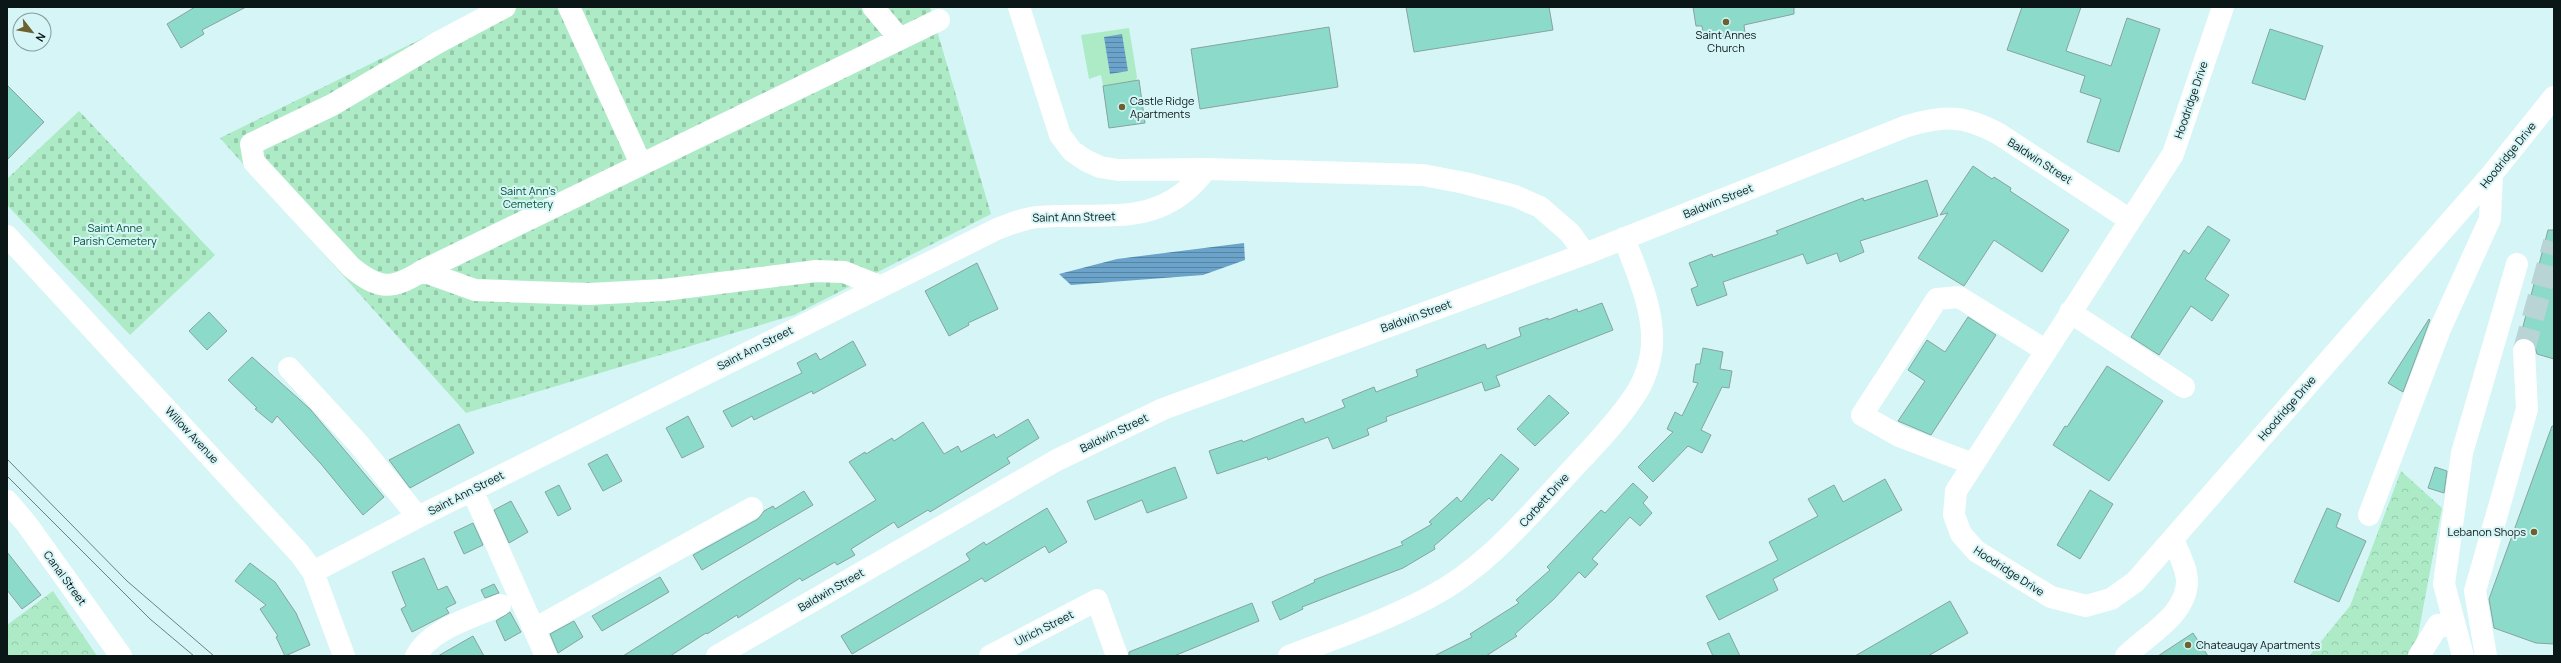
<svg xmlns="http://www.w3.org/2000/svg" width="2561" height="663" viewBox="0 0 2561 663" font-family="Manrope,sans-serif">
  <defs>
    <pattern id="forest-crowns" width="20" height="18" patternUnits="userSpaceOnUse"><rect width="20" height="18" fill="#adebc7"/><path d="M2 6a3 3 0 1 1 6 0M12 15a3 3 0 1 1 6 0" fill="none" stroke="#94c9aa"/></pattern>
    <pattern id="cemetery-stones" width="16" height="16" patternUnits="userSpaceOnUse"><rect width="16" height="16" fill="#adebc7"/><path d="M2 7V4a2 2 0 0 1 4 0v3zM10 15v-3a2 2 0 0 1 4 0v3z" fill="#94c9aa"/></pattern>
    <pattern id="water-rules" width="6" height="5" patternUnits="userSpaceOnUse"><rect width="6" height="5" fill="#6ba3ca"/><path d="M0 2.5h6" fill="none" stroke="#5684a3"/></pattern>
  </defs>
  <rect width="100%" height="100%" fill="#d6f5f6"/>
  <path fill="url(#forest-crowns)" d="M 2401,471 L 2442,508 L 2415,651 L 2412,656 L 2309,656 L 2350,606 Z
    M 53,591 L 97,656 L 7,656 L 7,625 Z"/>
  <path fill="url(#cemetery-stones)" d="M 486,7 L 930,7 L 991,214 L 794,315 L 466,413 L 220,138 Z
    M 79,111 L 215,255 L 130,335 L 7,205 L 7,179 Z"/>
  <path fill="#adebc7" d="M 1129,28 L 1137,77 L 1136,81 L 1103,86 L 1101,75 L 1089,79 L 1081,35 Z"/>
  <path fill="url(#water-rules)" d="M 1122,34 L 1128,71 L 1110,74 L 1104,37 Z
    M 1244,243 L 1245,260 L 1203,275 L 1071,285 L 1059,274 L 1117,259 Z"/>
  <path fill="#8cdbca" stroke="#88a39d" d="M 195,7 L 246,7 L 202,30 L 204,34 L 181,48 L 167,24 Z
    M 1406,7 L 1549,7 L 1553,30 L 1414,52 Z
    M 1693,7 L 1794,7 L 1794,14 L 1744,25 L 1745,33 L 1704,39 L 1702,26 L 1696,26 Z
    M 2022,7 L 2081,7 L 2066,51 L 2111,66 L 2127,18 L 2160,29 L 2119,152 L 2087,142 L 2101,99 L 2080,92 L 2085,76 L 2007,50 Z
    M 1329,27 L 1338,87 L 1200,109 L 1191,49 Z
    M 2270,29 L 2323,46 L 2305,100 L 2252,83 Z
    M 1139,80 L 1145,123 L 1109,128 L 1103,86 Z
    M 7,85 L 44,122 L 7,160 Z
    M 1973,166 L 1992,179 L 1994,177 L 2011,188 L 2010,191 L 2069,230 L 2042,272 L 1994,240 L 1964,286 L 1918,258 L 1948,213 L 1940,215 Z
    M 1927,180 L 1938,216 L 1860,241 L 1864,252 L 1840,262 L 1837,253 L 1807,264 L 1803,254 L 1723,282 L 1727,295 L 1697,306 L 1691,289 L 1698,286 L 1689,263 L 1712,254 L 1713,257 L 1778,234 L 1776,231 L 1863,198 L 1864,201 Z
    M 2208,226 L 2230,240 L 2205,279 L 2229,295 L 2212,321 L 2191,306 L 2159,355 L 2131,337 L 2184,250 L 2189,254 Z
    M 2548,230 L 2554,230 L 2554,359 L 2537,354 L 2534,343 L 2529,339 L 2520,338 Z
    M 977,263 L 998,309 L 968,323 L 969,325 L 949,336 L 925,291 Z
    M 1602,303 L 1613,330 L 1496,376 L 1500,386 L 1485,391 L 1482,382 L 1386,417 L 1387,421 L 1367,429 L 1369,435 L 1333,449 L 1328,437 L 1268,460 L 1267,457 L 1217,474 L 1209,451 L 1242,440 L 1243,442 L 1303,418 L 1305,423 L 1345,407 L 1342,400 L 1374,387 L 1376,392 L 1418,376 L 1416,370 L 1485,344 L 1487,349 L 1521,336 L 1519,328 L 1548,318 L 1548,320 L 1577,309 L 1578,312 Z
    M 209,312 L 227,331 L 207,350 L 189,331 Z
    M 1968,317 L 1996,335 L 1931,435 L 1898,421 L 1925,381 L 1908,370 L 1927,340 L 1945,352 Z
    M 2429,319 L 2430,320 L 2403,392 L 2388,383 Z
    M 853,341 L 866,365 L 813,394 L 812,391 L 754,420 L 752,416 L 732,427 L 723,411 L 802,373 L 797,363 L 816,353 L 820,360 Z
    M 1703,348 L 1723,352 L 1720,369 L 1732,371 L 1729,388 L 1722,387 L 1701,430 L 1711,435 L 1702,453 L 1688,446 L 1653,482 L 1638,467 L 1673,432 L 1667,429 L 1675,412 L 1682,416 L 1698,383 L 1693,382 L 1696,364 L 1700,364 Z
    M 252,357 L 310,409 L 384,497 L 363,515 L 321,464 L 277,416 L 272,423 L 255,409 L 257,408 L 228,380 Z
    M 2107,366 L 2163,401 L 2109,481 L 2053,445 L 2065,426 L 2067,427 Z
    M 1549,395 L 1569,413 L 1535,446 L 1517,429 Z
    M 688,416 L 704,447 L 682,458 L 666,428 Z
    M 1028,419 L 1039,438 L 1007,458 L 1010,463 L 930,512 L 928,510 L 898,528 L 894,522 L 851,549 L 855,555 L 837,565 L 835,562 L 802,581 L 800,578 L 738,618 L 737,615 L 707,634 L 706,633 L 670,656 L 623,656 L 742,581 L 876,500 L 849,462 L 865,452 L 866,454 L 892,438 L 894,441 L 923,422 L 944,454 L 958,446 L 961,452 L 994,434 L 996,438 Z
    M 459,424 L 474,453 L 410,488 L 389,460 Z
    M 2552,426 L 2554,426 L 2554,644 L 2536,643 L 2494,628 L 2489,599 Z
    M 607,454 L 622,481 L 603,491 L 588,464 Z
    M 1501,454 L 1519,469 L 1492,501 L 1489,498 L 1434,546 L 1435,549 L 1403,568 L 1302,607 L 1303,609 L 1280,620 L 1272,602 L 1315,582 L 1314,580 L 1403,545 L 1401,542 L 1432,524 L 1429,522 L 1457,497 L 1461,502 Z
    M 1175,467 L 1187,498 L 1147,513 L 1142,500 L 1095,520 L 1087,501 Z
    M 2435,467 L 2447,471 L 2444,493 L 2428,488 Z
    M 1885,479 L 1902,510 L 1773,579 L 1778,590 L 1719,620 L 1706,596 L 1778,560 L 1769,542 L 1818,516 L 1808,499 L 1834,485 L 1843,502 Z
    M 1633,483 L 1648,497 L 1643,503 L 1652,513 L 1640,526 L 1630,517 L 1592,559 L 1598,564 L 1585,578 L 1579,572 L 1553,600 L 1515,634 L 1517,636 L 1486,656 L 1434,656 L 1472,637 L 1470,634 L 1519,603 L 1516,600 L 1550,570 L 1547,567 L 1601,510 L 1605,513 Z
    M 559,485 L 571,509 L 558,516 L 545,492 Z
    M 2090,490 L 2113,504 L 2080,559 L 2057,545 Z
    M 804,491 L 813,505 L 702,570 L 693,555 L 758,519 L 764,511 L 773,506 L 775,509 Z
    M 511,501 L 528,532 L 509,543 L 494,510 Z
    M 1047,508 L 1067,542 L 1049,553 L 1045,546 L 985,582 L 982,578 L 852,654 L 841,636 L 970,560 L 966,554 L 984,542 L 986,545 Z
    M 2327,508 L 2341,514 L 2336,527 L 2366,541 L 2339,602 L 2294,582 Z
    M 473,523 L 483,545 L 464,554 L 454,532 Z
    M 7,552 L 41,595 L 22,609 L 7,590 Z
    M 424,558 L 438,590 L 447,586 L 456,603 L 446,608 L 449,613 L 412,632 L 401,609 L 406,606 L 392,572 Z
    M 250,563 L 275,582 L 296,613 L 310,645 L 285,656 L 276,637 L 278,636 L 260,609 L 266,605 L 235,581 Z
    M 660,577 L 669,592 L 602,631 L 592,616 Z
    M 494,584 L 499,593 L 485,598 L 481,590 Z
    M 1950,601 L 1968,633 L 1928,656 L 1855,656 Z
    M 1252,603 L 1259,621 L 1174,656 L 1129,656 L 1129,652 Z
    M 510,612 L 521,632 L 505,641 L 496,621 Z
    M 574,621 L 583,637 L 558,653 L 550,634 Z
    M 1729,633 L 1740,656 L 1713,656 L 1707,643 Z
    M 2193,633 L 2208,656 L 2158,656 Z
    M 473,636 L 484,656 L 438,656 Z"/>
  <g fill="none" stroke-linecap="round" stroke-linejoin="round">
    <path stroke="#b8d4d5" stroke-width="22" stroke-dasharray="22 11" stroke-linecap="butt" d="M 2524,350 L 2554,242"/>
    <path stroke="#fff" stroke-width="22" d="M 505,7 L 437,43 L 332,105 L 251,144 L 254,162 L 351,267 C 379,290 392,290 422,271 L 939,20
      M 569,7 L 641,164
      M 873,7 L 899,38
      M 1019,7 L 1060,135 L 1072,151 L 1085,160 L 1100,167 L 1118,170 L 1206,169 L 1423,175 L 1465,183 L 1515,196 L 1540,207 L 1570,233 L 1585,254
      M 2223,7 L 2173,154 L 1956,491 L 1954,515 L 1961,534 L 1976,551 L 2051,597 L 2086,606 L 2111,599 L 2135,582 L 2492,174 L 2554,97
      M 7,236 L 300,554 L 313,572 L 344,656
      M 422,271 L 475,290 L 589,294 L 664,290 L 816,271 L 844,272 L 879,286
      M 2070,312 L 2184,387
      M 289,368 L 357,442 L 418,517
      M 1973,464 L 1899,436 L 1862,415 L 1937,299 L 1959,297 L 2045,350
      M 472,490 L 546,656
      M 7,501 L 26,523 L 121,656
      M 2369,515 L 2440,329 L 2490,219 L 2492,174
      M 313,572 L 418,517 L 997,229 C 1011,224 1023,218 1038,217 C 1103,211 1161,231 1206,169
      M 534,629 L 752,508
      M 416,656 C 431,628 473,618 500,605
      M 717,656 L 1057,460 L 1163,409 L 1585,254 L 1907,126 C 1945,115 1964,115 1999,134 L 2130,220
      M 990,656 L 1097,600 L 1117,656
      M 1289,656 C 1336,638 1385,621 1430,597 C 1485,568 1524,521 1566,476 C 1589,451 1614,426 1633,398 C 1644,383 1651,362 1652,344 C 1654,309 1636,270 1624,238
      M 2126,656 C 2147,635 2184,617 2187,584 C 2188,570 2178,552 2173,539
      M 2419,656 L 2438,625 L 2455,627
      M 2463,656 L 2444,584 L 2462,453 L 2517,264
      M 2486,656 L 2475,591 L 2527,409 L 2524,350"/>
    <path stroke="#6c8081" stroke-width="1" d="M 7,459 L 127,581 L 214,656
      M 7,476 L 150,619 L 194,656"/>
  </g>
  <g fill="#6c622e" stroke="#d6f5f6" stroke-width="1.5">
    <circle cx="1726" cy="22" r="4"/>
    <circle cx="1122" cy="107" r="4"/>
    <circle cx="2534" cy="532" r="4"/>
    <circle cx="2188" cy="645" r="4"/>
  </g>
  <g text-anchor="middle" stroke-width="4" stroke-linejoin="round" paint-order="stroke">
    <g font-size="11" fill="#0b1617" stroke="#d6f5f6" text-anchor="start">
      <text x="1726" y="39" text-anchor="middle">Saint Annes<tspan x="1726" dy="13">Church</tspan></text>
      <text x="1130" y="105">Castle Ridge<tspan x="1130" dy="13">Apartments</tspan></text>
      <text x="2526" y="536" text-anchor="end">Lebanon Shops</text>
      <text x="2196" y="649">Chateaugay Apartments</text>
    </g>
    <g font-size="11" fill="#0b1617" stroke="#d6f5f6">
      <text transform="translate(2191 100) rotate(-71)" y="4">Hoodridge Drive</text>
      <text transform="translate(2508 155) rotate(-51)" y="4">Hoodridge Drive</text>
      <text transform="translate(2040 161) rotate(33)" y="4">Baldwin Street</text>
      <text transform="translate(1718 201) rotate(-22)" y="4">Baldwin Street</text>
      <text transform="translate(1074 217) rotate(-1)" y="4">Saint Ann Street</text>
      <text transform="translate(1416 316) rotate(-20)" y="4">Baldwin Street</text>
      <text transform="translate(755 348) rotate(-27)" y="4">Saint Ann Street</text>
      <text transform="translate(2287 408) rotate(-49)" y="4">Hoodridge Drive</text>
      <text transform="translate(1114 433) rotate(-26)" y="4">Baldwin Street</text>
      <text transform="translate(192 435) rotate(47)" y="4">Willow Avenue</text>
      <text transform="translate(466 493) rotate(-27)" y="4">Saint Ann Street</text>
      <text transform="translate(1544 500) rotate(-48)" y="4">Corbett Drive</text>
      <text transform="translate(2009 571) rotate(33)" y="4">Hoodridge Drive</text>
      <text transform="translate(65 578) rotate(54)" y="4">Canal Street</text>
      <text transform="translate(831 590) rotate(-30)" y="4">Baldwin Street</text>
      <text transform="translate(1044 628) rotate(-27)" y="4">Ulrich Street</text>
    </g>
    <g font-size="11" fill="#025333" stroke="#d6f5f6">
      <text x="528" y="195">Saint Ann's<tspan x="528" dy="13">Cemetery</tspan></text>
      <text x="115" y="232">Saint Anne<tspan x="115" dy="13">Parish Cemetery</tspan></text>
    </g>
  </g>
  <rect width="2561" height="663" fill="none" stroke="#0b1617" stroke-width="16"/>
  <g transform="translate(32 32) rotate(121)"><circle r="19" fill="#d6f5f6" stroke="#859c9d"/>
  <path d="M0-3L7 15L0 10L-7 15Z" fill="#6c622e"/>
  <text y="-6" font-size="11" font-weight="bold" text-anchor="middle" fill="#0b1617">N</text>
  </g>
</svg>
